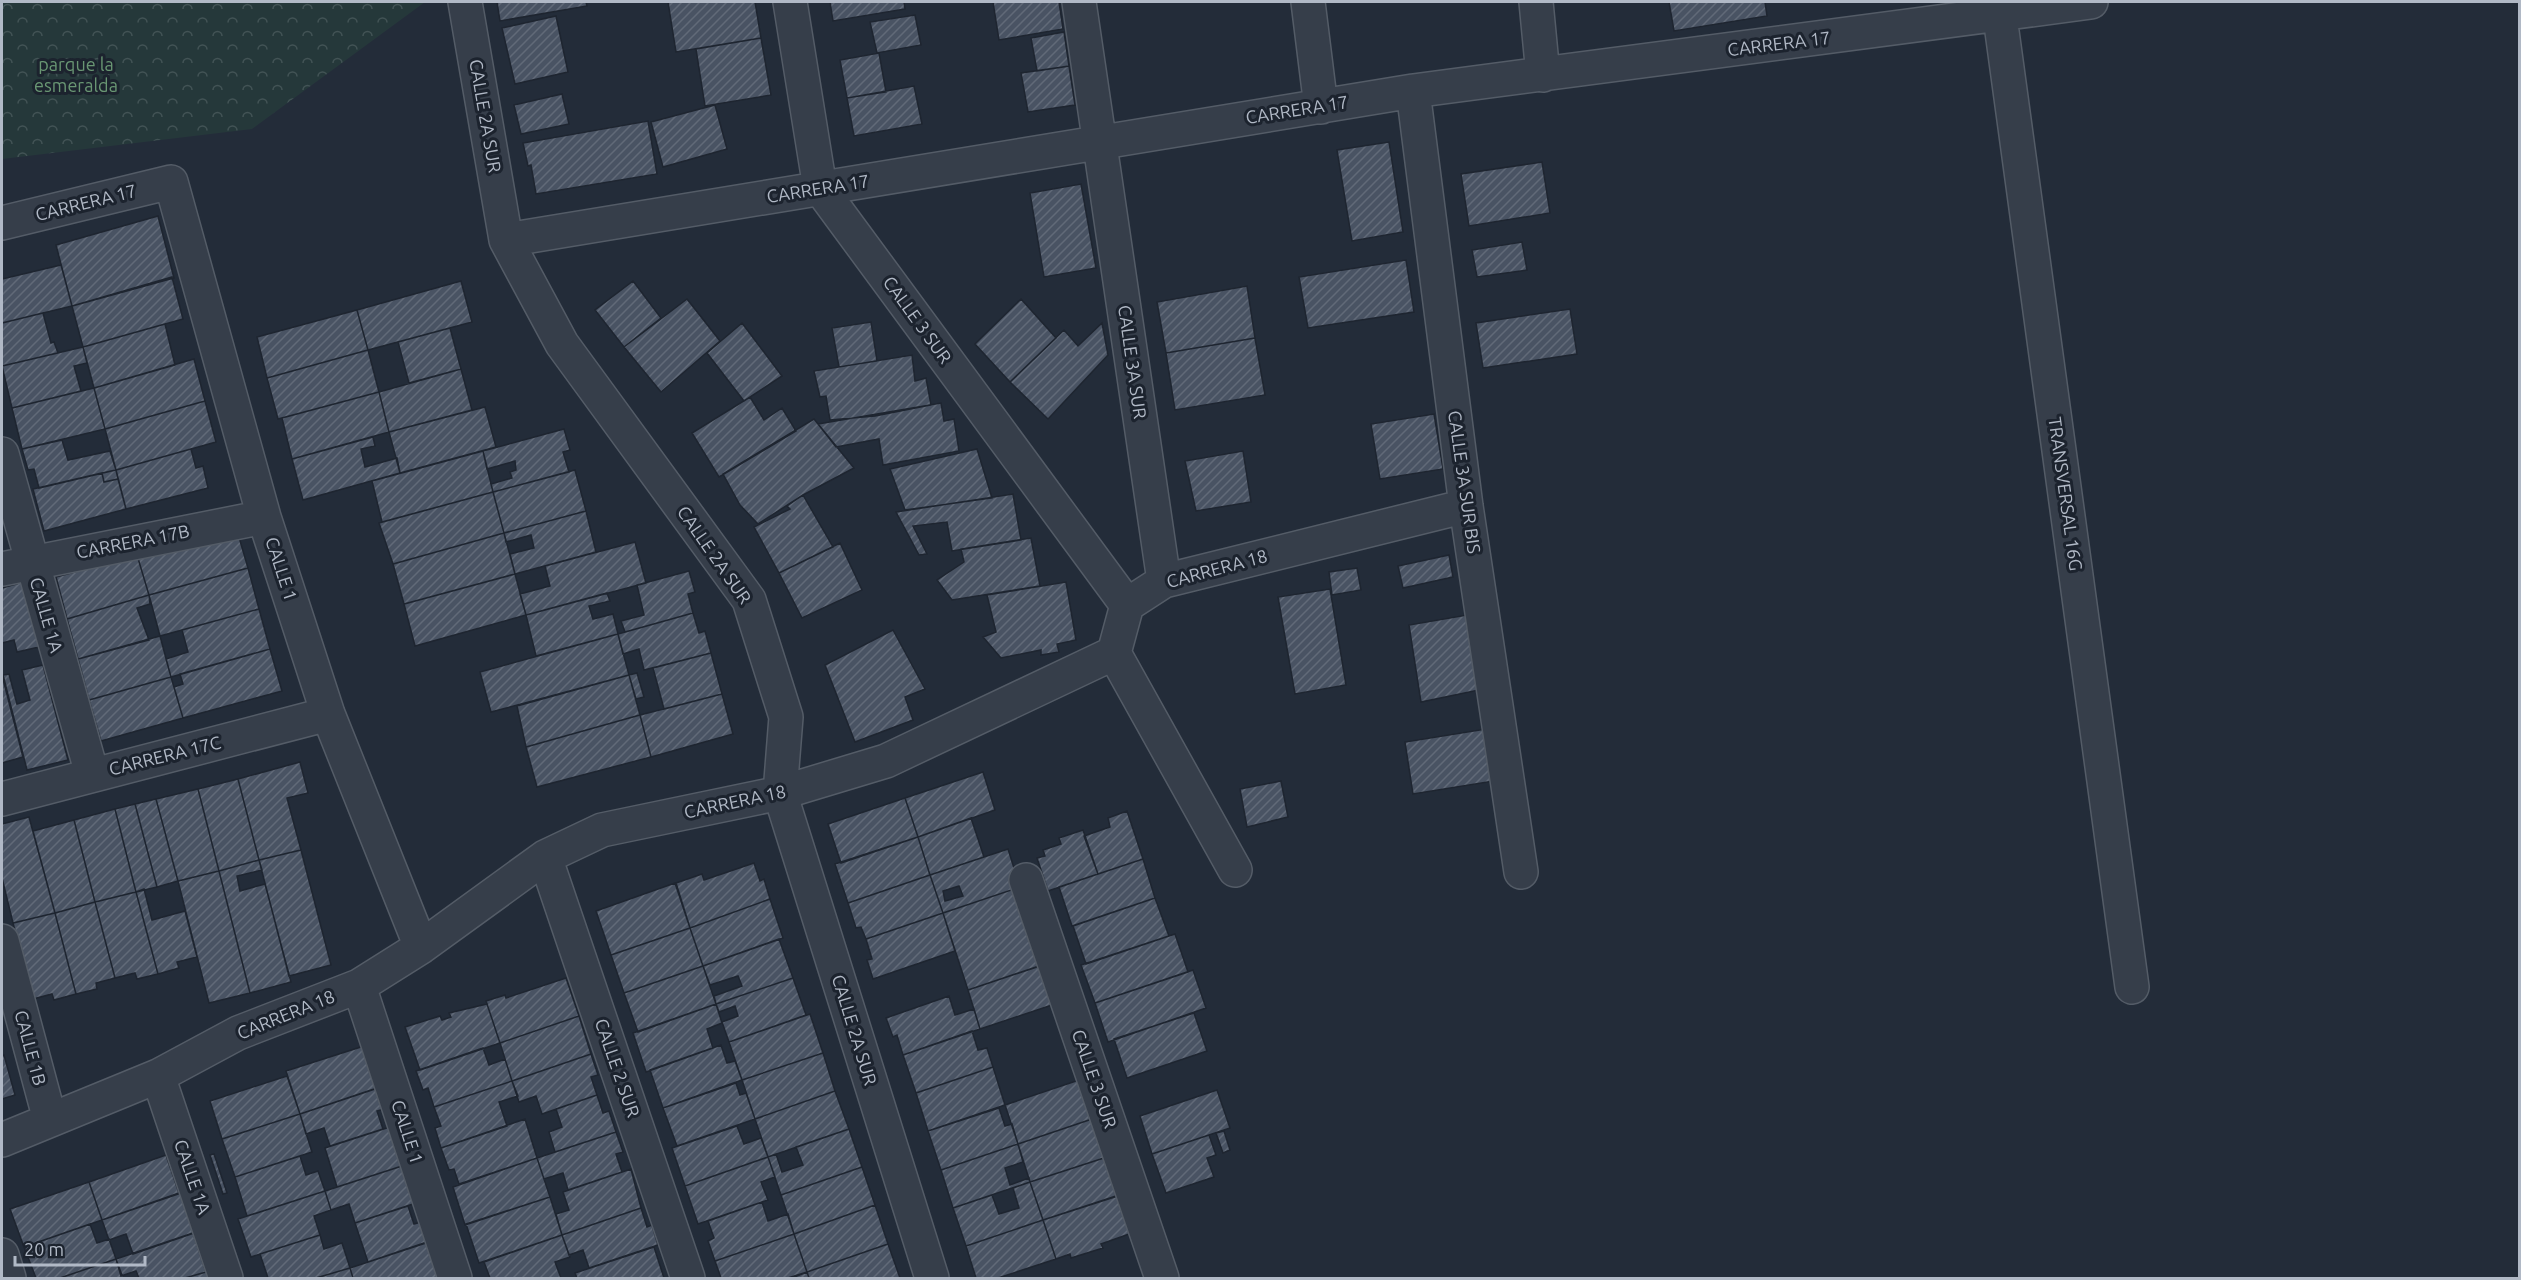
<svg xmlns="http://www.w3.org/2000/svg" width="2521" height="1280" viewBox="0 0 2521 1280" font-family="Ubuntu,sans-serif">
  <defs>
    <pattern id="forest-crowns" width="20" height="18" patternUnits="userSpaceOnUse" patternTransform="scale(1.5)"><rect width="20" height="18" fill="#25383a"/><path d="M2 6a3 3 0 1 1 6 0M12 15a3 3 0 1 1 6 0" fill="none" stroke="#425355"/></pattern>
    <pattern id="building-hatch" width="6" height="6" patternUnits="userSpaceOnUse" patternTransform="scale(1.5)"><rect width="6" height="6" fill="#495363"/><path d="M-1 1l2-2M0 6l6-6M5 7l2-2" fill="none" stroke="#616a78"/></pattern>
  </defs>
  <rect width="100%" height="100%" fill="#232c39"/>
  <path fill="url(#forest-crowns)" d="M 2,2 L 425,2 L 252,129 L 2,159 Z"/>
  <path fill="url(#building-hatch)" stroke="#1e2530" stroke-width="1.5" fill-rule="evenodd" d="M 497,2 L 586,2 L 587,6 L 500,21 Z
    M 668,2 L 755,2 L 761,38 L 676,52 Z
    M 830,2 L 904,2 L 905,9 L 833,21 Z
    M 993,2 L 1059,2 L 1063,29 L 999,40 Z
    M 1669,2 L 1765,2 L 1767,16 L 1674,31 Z
    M 915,15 L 921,45 L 877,53 L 870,22 Z
    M 556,16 L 568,72 L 515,84 L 502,28 Z
    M 1064,32 L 1069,66 L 1037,71 L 1031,38 Z
    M 761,38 L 771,95 L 705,106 L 696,49 Z
    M 879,53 L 886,92 L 847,98 L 840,60 Z
    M 1069,66 L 1075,105 L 1028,112 L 1021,73 Z
    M 914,86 L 922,124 L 854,136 L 847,98 Z
    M 562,94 L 569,124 L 521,134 L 514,105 Z
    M 715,105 L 727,149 L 663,167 L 651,122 Z
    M 648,121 L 657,174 L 536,194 L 531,165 L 528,166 L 523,143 Z
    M 1389,142 L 1403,232 L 1352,241 L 1337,150 Z
    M 1542,162 L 1550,213 L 1469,226 L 1461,174 Z
    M 1081,184 L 1096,268 L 1044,277 L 1030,193 Z
    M 158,216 L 174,278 L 72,306 L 56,245 Z
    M 1522,242 L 1527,270 L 1477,277 L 1472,250 Z
    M 1406,260 L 1414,312 L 1308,328 L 1299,277 Z
    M 61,265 L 72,306 L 2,323 L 2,279 Z
    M 172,277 L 183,319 L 83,347 L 72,306 Z
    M 461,281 L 472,322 L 368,350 L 357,310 Z
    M 633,281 L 661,318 L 624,347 L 595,310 Z
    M 1247,286 L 1255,338 L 1166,353 L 1157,302 Z
    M 687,299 L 720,341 L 661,392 L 624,347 Z
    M 1021,299 L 1056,338 L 1010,382 L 975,344 Z
    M 1570,309 L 1577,354 L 1483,368 L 1476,323 Z
    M 357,310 L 368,350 L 267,378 L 257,337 Z
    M 43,313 L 51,343 L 54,342 L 58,353 L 2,366 L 2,323 Z
    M 871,322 L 877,361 L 839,367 L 832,328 Z
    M 742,323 L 782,376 L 744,401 L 707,353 Z
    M 1102,323 L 1108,355 L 1048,419 L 1010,382 L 1064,330 L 1078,346 Z
    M 165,324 L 175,365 L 94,388 L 83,347 Z
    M 450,328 L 461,369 L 409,383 L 398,342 Z
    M 1255,338 L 1265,395 L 1175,410 L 1166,353 Z
    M 83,347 L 87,363 L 74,366 L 81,391 L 12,408 L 2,366 Z
    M 368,350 L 379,392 L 278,419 L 267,378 Z
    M 912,355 L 915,381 L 926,378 L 931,405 L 875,416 L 830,420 L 826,396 L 820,397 L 814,371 Z
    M 194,359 L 205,401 L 105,429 L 94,388 Z
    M 461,369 L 472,410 L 389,432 L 379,392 Z
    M 94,388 L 105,429 L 22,449 L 12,408 Z
    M 379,392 L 389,432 L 292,459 L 282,418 Z
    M 750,397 L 764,420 L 782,408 L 796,431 L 719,477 L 692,433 Z
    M 205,401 L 216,442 L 116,470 L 105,429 Z
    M 941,403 L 944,421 L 954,419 L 959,451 L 883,465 L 879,439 L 836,447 L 818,424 Z
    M 485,407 L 496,447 L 400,473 L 389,432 Z
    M 1434,414 L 1443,469 L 1380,479 L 1371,424 Z
    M 814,419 L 854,468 L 803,495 L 758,524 L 740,505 L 723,474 Z
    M 564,429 L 570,450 L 563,452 L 569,472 L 493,492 L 491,484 L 512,478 L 510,472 L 516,470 L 515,461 L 487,469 L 483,451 Z
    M 373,437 L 375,446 L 361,449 L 365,467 L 397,458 L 400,473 L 303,500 L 292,459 Z
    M 62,440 L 68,460 L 110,451 L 116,470 L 39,488 L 34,469 L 28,470 L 22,449 Z
    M 191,449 L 196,468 L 203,466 L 208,488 L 126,509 L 116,470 Z
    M 977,449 L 992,498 L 905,510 L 890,469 Z
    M 483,451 L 493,492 L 382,522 L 372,481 Z
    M 1243,451 L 1251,502 L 1196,511 L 1185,461 Z
    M 116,470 L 118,479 L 104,482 L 102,473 Z
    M 575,470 L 586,511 L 504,533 L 493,492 Z
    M 102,473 L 104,482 L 118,479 L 126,509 L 44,531 L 33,489 Z
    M 493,492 L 504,533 L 393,564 L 379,523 Z
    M 1013,494 L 1021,540 L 952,551 L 947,522 L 913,526 L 927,554 L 919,555 L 896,512 Z
    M 803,495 L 833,547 L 779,573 L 754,527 L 790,509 L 787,506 Z
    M 586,511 L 596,552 L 515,574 L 510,554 L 534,548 L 531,535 L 506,542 L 504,533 Z
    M 236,527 L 248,568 L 149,595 L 137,555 Z
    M 504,533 L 515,574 L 404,604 L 393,564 Z
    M 1031,538 L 1040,586 L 952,600 L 937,580 L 964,562 L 961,549 Z
    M 635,542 L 646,583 L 526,615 L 520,594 L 550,586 L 545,566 Z
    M 840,543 L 862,590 L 802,618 L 779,573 Z
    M 137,555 L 149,595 L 67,619 L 56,577 Z
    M 1449,555 L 1453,577 L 1403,588 L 1398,566 Z
    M 248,568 L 259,609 L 160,636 L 149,595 Z
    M 1357,568 L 1361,590 L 1332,595 L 1329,572 Z
    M 689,571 L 695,592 L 688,594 L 693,613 L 625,632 L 621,621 L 644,615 L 637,585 Z
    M 515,574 L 526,615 L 415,646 L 404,604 Z
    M 23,582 L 39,647 L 17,652 L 14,640 L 2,643 L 2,588 Z
    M 1066,582 L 1076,640 L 1057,644 L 1059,652 L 1041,655 L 1041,650 L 1001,658 L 983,637 L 996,632 L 987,595 Z
    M 1330,589 L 1346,685 L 1295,694 L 1278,597 Z
    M 607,593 L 610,601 L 589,606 L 593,619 L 613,614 L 618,634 L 536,656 L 526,615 Z
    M 149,595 L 150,604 L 137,608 L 149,640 L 78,659 L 67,619 Z
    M 259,609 L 270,649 L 171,677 L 166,659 L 188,652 L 182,630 Z
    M 693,613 L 699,633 L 705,631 L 711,653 L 644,670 L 639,649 L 623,654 L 618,634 Z
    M 1467,615 L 1479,690 L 1421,702 L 1409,625 Z
    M 893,630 L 925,689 L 905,697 L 913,720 L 855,742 L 825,665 Z
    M 618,634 L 629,675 L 491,712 L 480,672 Z
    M 160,636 L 171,677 L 89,700 L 78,659 Z
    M 270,649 L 282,691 L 183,718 L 174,687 L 183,684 L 180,674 Z
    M 711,653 L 722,694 L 664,709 L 653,668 Z
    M 43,665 L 68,760 L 27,770 L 3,675 L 9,674 L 17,704 L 30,700 L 22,670 Z
    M 637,673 L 644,697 L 636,699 L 629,675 Z
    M 2,675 L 23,757 L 2,763 Z
    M 629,675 L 640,715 L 526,747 L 517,706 Z
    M 171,677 L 183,718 L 101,741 L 89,700 Z
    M 722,694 L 733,734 L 651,757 L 640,715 Z
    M 640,715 L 651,757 L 537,787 L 526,747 Z
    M 1486,729 L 1494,781 L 1413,794 L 1405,742 Z
    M 300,762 L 308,793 L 287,798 L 301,850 L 259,860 L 238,779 Z
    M 983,772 L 995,810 L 918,837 L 905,798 Z
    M 238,779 L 259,860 L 219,871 L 198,789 Z
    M 1281,781 L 1288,817 L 1247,827 L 1240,789 Z
    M 198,789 L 219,871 L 178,881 L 156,799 Z
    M 905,798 L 918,837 L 841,863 L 828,824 Z
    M 156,799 L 178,881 L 157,887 L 135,804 Z
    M 135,804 L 157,887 L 136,892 L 115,809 Z
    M 115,809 L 136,892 L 95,902 L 74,820 Z
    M 1127,811 L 1143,859 L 1098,874 L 1084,836 L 1110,827 L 1108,818 Z
    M 29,817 L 55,913 L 13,923 L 2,878 L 2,824 Z
    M 971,818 L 984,857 L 930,875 L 918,837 Z
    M 74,820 L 95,902 L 55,913 L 33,831 Z
    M 1083,830 L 1098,874 L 1048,891 L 1037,858 L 1045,856 L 1043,850 L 1061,844 L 1059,838 Z
    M 918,837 L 930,875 L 848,903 L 835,864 Z
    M 1008,849 L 1020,887 L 943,913 L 930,875 ZM 959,886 L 963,896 L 945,901 L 943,891 Z
    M 301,850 L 331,965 L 289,976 L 259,860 Z
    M 1143,859 L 1155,898 L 1072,926 L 1059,887 Z
    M 259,860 L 262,870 L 237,876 L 240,891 L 265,884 L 291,982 L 250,993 L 219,871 Z
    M 754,863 L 760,881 L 764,879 L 770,899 L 690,928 L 676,883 L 702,874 L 704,880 Z
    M 219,871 L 250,993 L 209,1003 L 178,881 Z
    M 930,875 L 943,913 L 866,939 L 861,927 L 856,928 L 848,903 Z
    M 675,883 L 690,928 L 611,955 L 596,911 Z
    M 1020,887 L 1046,964 L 968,990 L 943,913 Z
    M 144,889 L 152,920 L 185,911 L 197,957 L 177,962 L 179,968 L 158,974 L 136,892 Z
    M 136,892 L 158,974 L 137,979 L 135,973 L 115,978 L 95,902 Z
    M 1155,898 L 1169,936 L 1086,964 L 1073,926 Z
    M 770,899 L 783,938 L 703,966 L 690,928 Z
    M 95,902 L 115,978 L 96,983 L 97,989 L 76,994 L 55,913 Z
    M 55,913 L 76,994 L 54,1000 L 52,994 L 33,999 L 13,923 Z
    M 943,913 L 955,951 L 873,979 L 867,960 L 872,959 L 866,939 Z
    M 690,928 L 703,966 L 624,993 L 611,955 Z
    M 1175,934 L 1188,972 L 1095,1003 L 1081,965 Z
    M 779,939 L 793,978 L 716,1004 L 714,996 L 742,986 L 738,976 L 710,985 L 703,966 Z
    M 1045,964 L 1058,1003 L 980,1029 L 968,990 Z
    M 703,966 L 716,1004 L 638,1032 L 624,993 Z
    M 1193,970 L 1206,1008 L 1108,1042 L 1095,1003 Z
    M 566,978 L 579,1016 L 500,1043 L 486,1001 L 505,995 L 506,998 Z
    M 793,978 L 806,1015 L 729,1042 L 722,1022 L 738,1016 L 735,1006 L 719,1012 L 716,1004 Z
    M 949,996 L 955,1015 L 974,1009 L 980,1029 L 903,1055 L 897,1035 L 893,1037 L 886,1018 Z
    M 487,1004 L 500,1043 L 420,1070 L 405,1027 L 440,1016 L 442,1020 L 451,1017 L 449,1013 Z
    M 716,1004 L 722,1023 L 707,1029 L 713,1048 L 646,1072 L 633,1033 Z
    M 1194,1013 L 1207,1051 L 1127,1078 L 1114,1039 Z
    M 810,1014 L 823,1053 L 742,1080 L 729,1042 Z
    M 579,1016 L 591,1054 L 512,1081 L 500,1043 Z
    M 972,1031 L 978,1050 L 987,1048 L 993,1067 L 916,1093 L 903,1055 Z
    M 721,1045 L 727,1063 L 735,1061 L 742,1080 L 663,1108 L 650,1070 Z
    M 364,1046 L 381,1087 L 300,1114 L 286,1071 Z
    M 483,1048 L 489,1065 L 505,1059 L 512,1081 L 434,1107 L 428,1088 L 423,1090 L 416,1071 Z
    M 823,1053 L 835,1091 L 755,1119 L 742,1080 Z
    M 591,1054 L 598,1075 L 591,1077 L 597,1095 L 542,1114 L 536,1096 L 519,1102 L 512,1081 Z
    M 4,1055 L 15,1095 L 2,1099 L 2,1056 Z
    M 993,1067 L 1005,1105 L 928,1131 L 916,1093 Z
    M 287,1076 L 300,1114 L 222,1139 L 210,1101 Z
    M 1082,1079 L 1095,1118 L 1018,1144 L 1005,1105 Z
    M 512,1081 L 518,1096 L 499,1102 L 507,1126 L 441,1148 L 435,1128 L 441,1126 L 434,1107 Z
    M 736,1083 L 740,1095 L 746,1093 L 755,1119 L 677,1146 L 663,1108 Z
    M 377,1088 L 384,1109 L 377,1111 L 383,1129 L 330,1146 L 324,1128 L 306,1134 L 300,1114 Z
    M 1217,1090 L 1230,1128 L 1152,1154 L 1140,1116 Z
    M 835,1091 L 849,1129 L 768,1157 L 755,1119 Z
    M 597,1095 L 603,1113 L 609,1111 L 616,1132 L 555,1152 L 549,1132 L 562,1127 L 556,1109 Z
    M 999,1108 L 1005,1126 L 1012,1124 L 1018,1144 L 941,1170 L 928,1131 Z
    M 300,1114 L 312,1152 L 235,1177 L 222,1139 Z
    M 1098,1117 L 1107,1157 L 1030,1182 L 1018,1144 Z
    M 525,1119 L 537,1158 L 459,1184 L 454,1169 L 449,1170 L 441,1148 Z
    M 396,1125 L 402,1166 L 337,1187 L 325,1148 Z
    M 737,1126 L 744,1144 L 761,1138 L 768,1157 L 685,1186 L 672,1148 Z
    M 849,1129 L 862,1167 L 781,1195 L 768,1157 L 776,1154 L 782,1172 L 803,1165 L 796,1147 Z
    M 1224,1131 L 1230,1150 L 1223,1153 L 1216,1133 Z
    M 616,1132 L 623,1152 L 616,1154 L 622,1172 L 568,1190 L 563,1173 L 544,1179 L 537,1158 Z
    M 1209,1135 L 1216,1155 L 1207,1158 L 1214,1177 L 1166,1193 L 1152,1154 Z
    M 1018,1144 L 1023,1162 L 1005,1168 L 1010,1185 L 1029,1178 L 1030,1182 L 953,1208 L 941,1170 Z
    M 214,1154 L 227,1193 L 223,1194 L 210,1155 Z
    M 166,1155 L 179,1193 L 102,1220 L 89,1182 Z
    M 300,1156 L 306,1175 L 318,1171 L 325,1191 L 247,1216 L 235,1177 Z
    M 768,1157 L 775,1177 L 761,1182 L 768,1200 L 698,1224 L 685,1186 Z
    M 1107,1157 L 1124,1194 L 1043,1220 L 1030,1182 Z
    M 537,1158 L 550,1197 L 465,1225 L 453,1187 Z
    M 402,1166 L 419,1202 L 355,1223 L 349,1204 L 331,1210 L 325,1191 Z
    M 862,1167 L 875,1205 L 794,1234 L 781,1195 Z
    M 631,1169 L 641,1208 L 562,1235 L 556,1214 L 569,1210 L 563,1192 Z
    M 89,1182 L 102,1220 L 24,1247 L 10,1209 Z
    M 1030,1182 L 1043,1220 L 966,1246 L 953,1208 L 992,1195 L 999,1214 L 1019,1208 L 1013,1188 Z
    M 325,1191 L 331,1210 L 314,1216 L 320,1235 L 251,1257 L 238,1219 Z
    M 184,1192 L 197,1232 L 133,1254 L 126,1234 L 109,1240 L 102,1220 Z
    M 1125,1193 L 1132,1233 L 1101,1244 L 1103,1248 L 1071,1258 L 1070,1254 L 1056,1259 L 1043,1220 Z
    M 550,1197 L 562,1235 L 479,1263 L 466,1224 Z
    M 762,1202 L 768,1221 L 788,1214 L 794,1234 L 715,1261 L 708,1241 L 714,1238 L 708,1221 Z
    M 875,1205 L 888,1244 L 807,1272 L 794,1234 Z
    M 408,1206 L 414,1224 L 421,1222 L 427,1242 L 368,1262 L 355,1223 Z
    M 641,1208 L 647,1227 L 652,1225 L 658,1245 L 589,1268 L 583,1250 L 569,1255 L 562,1235 Z
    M 1043,1220 L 1056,1259 L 998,1278 L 976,1278 L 966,1246 Z
    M 90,1224 L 97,1243 L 109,1239 L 116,1259 L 60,1278 L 36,1278 L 24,1247 Z
    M 193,1233 L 206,1272 L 185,1278 L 139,1278 L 136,1271 L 121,1276 L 116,1259 Z
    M 794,1234 L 807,1272 L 788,1278 L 721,1278 L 715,1261 Z
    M 320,1235 L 324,1249 L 342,1243 L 350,1268 L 316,1278 L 268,1278 L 260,1254 Z
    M 562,1235 L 570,1257 L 555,1262 L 561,1278 L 490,1278 L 484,1262 Z
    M 432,1241 L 444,1278 L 353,1278 L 350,1268 Z
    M 888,1244 L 900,1278 L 809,1278 L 807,1272 Z
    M 654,1247 L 664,1278 L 577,1278 L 575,1273 Z
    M 116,1259 L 123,1278 L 60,1278 Z
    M 350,1268 L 353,1278 L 316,1278 Z
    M 209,1270 L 213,1278 L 185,1278 L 206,1272 Z
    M 807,1272 L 809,1278 L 788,1278 L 792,1278 Z"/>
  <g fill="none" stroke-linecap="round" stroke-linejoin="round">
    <g stroke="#545c67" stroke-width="36">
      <path id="street" d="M 465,2 L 506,240 L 562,344 L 749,600 L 786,717 L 780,793 L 932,1278
        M 790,2 L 820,188 L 1127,605
        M 1079,2 L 1164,581
        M 1308,2 L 1321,107
        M 1536,2 L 1543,75
        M 1998,2 L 2132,987
        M 1413,91 L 1466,506 L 1521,872
        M 2,223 L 171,182 L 264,517 L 328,714 L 421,947
        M 506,240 L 1413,91 L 2091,2
        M 2,454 L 92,774
        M 2,569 L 264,517
        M 1114,653 L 1235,870
        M 2,799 L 328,714
        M 545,857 L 688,1278
        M 1026,880 L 1162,1278
        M 2,941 L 50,1120
        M 359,986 L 455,1278
        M 158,1076 L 226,1278
        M 2,1140 L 158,1076 L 238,1033 L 359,986 L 421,947 L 545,857 L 602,830 L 780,793 L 886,761 L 1114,653 L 1127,605 L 1164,581 L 1466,506
        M 2,1255 L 9,1278"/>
    </g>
    <use href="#street" stroke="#363e4a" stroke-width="33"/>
  </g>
  <g text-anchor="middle" stroke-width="6" stroke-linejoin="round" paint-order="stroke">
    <g font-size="18" fill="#b1b9c6" stroke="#1c232e">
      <text transform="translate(1779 44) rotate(-7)" y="6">CARRERA 17</text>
      <text transform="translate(1297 110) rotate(-9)" y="6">CARRERA 17</text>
      <text transform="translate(485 116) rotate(80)" y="6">CALLE 2A SUR</text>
      <text transform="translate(818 189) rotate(-9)" y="6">CARRERA 17</text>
      <text transform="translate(86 203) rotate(-14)" y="6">CARRERA 17</text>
      <text transform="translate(917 320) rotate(54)" y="6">CALLE 3 SUR</text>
      <text transform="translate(1132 362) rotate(82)" y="6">CALLE 3A SUR</text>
      <text transform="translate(1464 482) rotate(82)" y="6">CALLE 3A SUR BIS</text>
      <text transform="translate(2065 494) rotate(82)" y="6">TRANSVERSAL 16G</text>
      <text transform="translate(133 542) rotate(-11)" y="6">CARRERA 17B</text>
      <text transform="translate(714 555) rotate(55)" y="6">CALLE 2A SUR</text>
      <text transform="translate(281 569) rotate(72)" y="6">CALLE 1</text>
      <text transform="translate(1217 569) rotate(-15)" y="6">CARRERA 18</text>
      <text transform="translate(46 615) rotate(74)" y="6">CALLE 1A</text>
      <text transform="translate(165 756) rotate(-14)" y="6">CARRERA 17C</text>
      <text transform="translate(735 802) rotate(-12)" y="6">CARRERA 18</text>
      <text transform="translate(286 1015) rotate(-22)" y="6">CARRERA 18</text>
      <text transform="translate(854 1030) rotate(73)" y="6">CALLE 2A SUR</text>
      <text transform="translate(30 1048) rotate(75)" y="6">CALLE 1B</text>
      <text transform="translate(617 1068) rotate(71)" y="6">CALLE 2 SUR</text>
      <text transform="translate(1094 1079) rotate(71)" y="6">CALLE 3 SUR</text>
      <text transform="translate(407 1132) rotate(72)" y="6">CALLE 1</text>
      <text transform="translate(192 1177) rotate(71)" y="6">CALLE 1A</text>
    </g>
    <g font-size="18" fill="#699673" stroke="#1c232e">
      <text x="76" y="71">parque la<tspan x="76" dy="21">esmeralda</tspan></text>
    </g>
  </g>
  <rect width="2521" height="1280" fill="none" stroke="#b1b9c6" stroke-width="6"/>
  <path d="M15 1256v9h130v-9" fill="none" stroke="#b1b9c6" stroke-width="3"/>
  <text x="24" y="1256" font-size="18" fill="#b1b9c6" stroke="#1c232e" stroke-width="4.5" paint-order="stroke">20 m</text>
</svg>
